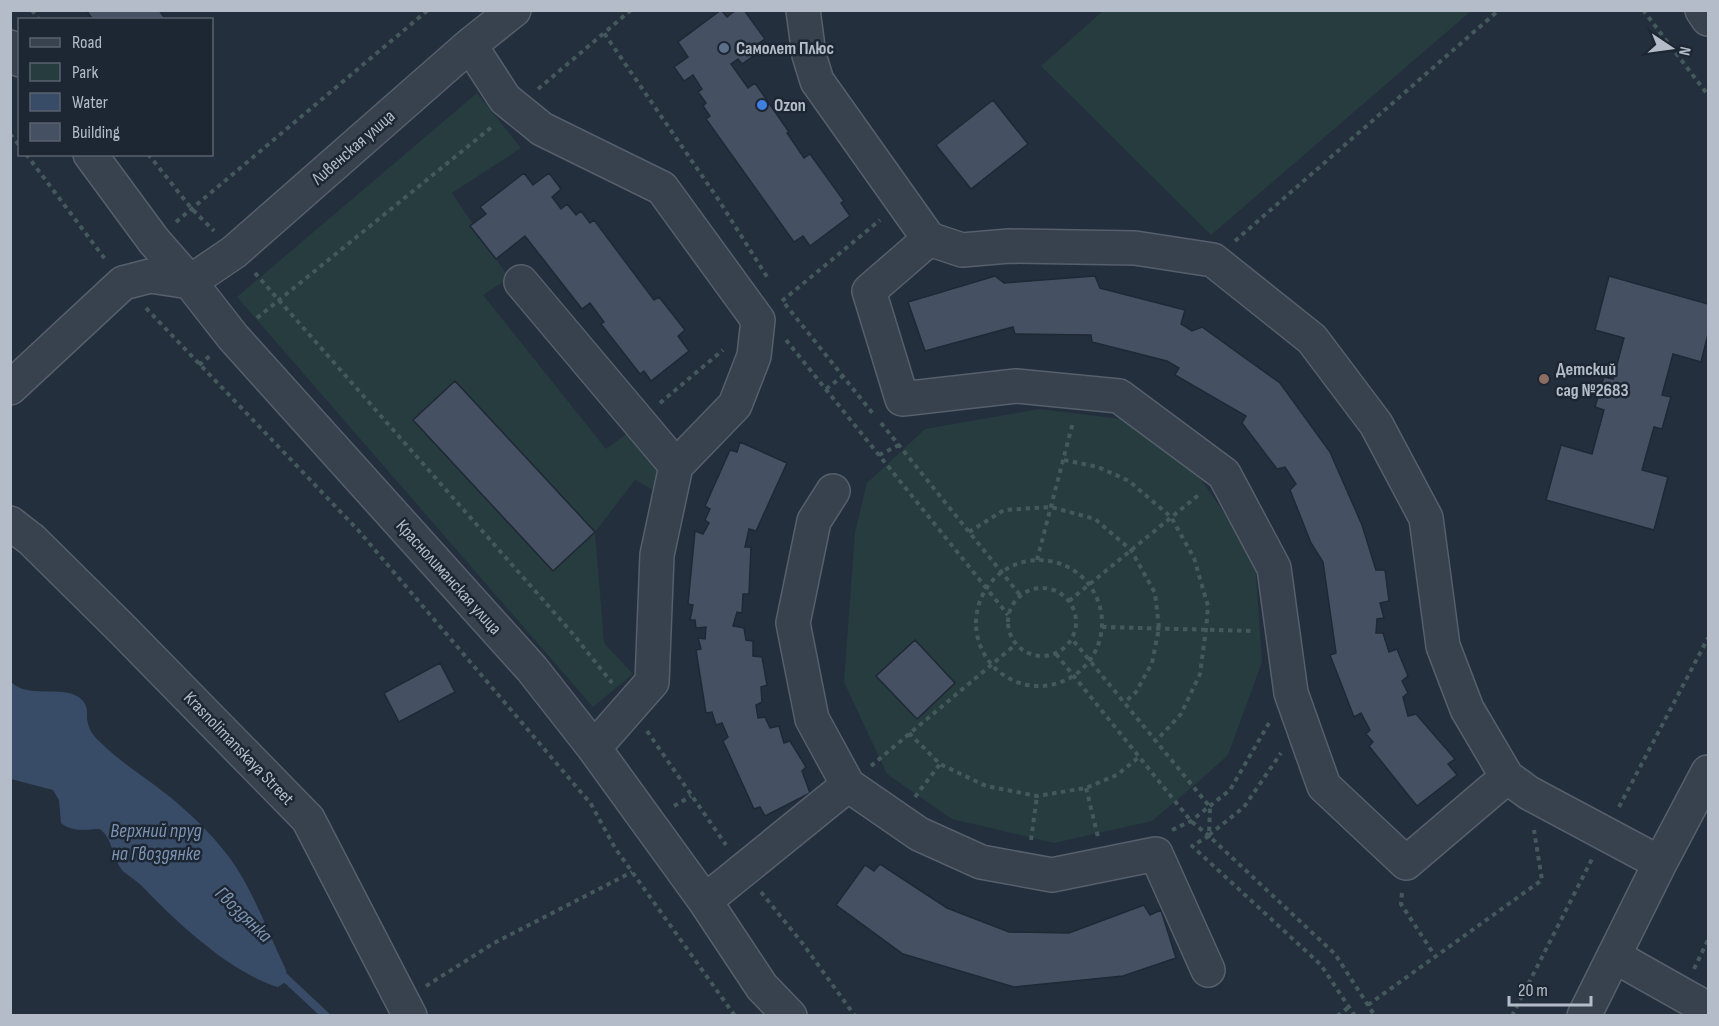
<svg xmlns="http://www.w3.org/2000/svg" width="1719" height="1026" viewBox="0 0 1719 1026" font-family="'Sofia Sans Condensed',sans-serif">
  <rect width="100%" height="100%" fill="#242f3e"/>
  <path fill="#263c3f" d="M 1104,10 L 1471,10 L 1471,11 L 1211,235 L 1041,66 Z
    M 477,93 L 521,148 L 452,193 L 509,278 L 483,295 L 606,449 L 628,433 L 667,475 L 655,491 L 635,480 L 595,532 L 604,643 L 633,674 L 593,707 L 237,297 Z
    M 1039,409 L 1121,419 L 1195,471 L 1240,536 L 1256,574 L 1262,662 L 1228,755 L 1199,781 L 1152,821 L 1054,843 L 952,819 L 887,774 L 844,682 L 855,532 L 867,483 L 925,429 Z"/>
  <path fill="#394c67" d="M 11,682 C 31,701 66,682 83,701 C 88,707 87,713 87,719 C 88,728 93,736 100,742 C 126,768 159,785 185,810 C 201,824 216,840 229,857 C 254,891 268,933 286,970 L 287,981 L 278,987 C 231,973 176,922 142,886 C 137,881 130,877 124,872 C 112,860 114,840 100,829 C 85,829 74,833 61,823 L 59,800 L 53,790 L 11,779 Z"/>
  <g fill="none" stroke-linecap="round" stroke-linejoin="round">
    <path stroke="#394c67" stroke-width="8" d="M 280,973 L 326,1016"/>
  </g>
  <path fill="#455162" stroke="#1f2835" stroke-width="1.5" d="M 86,10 L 159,10 L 166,20 L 93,20 Z
    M 721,10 L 727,17 L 736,10 L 744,10 L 765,39 L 755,46 L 759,52 L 742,64 L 738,59 L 731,64 L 748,88 L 755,83 L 789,132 L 787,133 L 804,158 L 810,154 L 844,201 L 841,203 L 850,216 L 810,246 L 803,236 L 794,242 L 706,119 L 710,116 L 703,106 L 706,103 L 698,92 L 702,89 L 693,75 L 684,81 L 674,67 L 688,57 L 678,42 Z
    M 993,100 L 1028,144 L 971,189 L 936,145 Z
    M 524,173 L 533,185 L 549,173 L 561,189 L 552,197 L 561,209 L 567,204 L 576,215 L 581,211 L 590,223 L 594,220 L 654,300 L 659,297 L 685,330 L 678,336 L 689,351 L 651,381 L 644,371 L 640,374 L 601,324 L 604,322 L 590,303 L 582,309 L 525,236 L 496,259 L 470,226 L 486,214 L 480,207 Z
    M 995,276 L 1004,283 L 1095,276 L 1100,288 L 1185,310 L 1181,324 L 1192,331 L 1202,327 L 1280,383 L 1330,452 L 1362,525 L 1376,570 L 1385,570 L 1389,601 L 1380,603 L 1384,618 L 1377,619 L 1376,633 L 1383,633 L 1389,652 L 1397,649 L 1408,676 L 1402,681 L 1408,693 L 1403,697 L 1408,716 L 1416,714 L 1455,759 L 1448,764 L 1457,775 L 1417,806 L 1369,746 L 1373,742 L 1366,734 L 1370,730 L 1361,713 L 1354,717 L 1330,655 L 1336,653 L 1323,562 L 1311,543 L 1290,490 L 1296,484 L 1285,467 L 1277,469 L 1242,423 L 1246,416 L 1175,375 L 1179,368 L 1167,361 L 1092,342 L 1091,335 L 1015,334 L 1013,327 L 925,351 L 908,302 Z
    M 1609,276 L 1708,304 L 1708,334 L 1701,362 L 1673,354 L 1662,395 L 1671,397 L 1662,429 L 1654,427 L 1642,470 L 1668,477 L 1654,530 L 1546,500 L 1561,445 L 1592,454 L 1604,410 L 1595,407 L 1604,377 L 1613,379 L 1624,338 L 1595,330 Z
    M 455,381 L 595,532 L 553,571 L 413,420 Z
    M 740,442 L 787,463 L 756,531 L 749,529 L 745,547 L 751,547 L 749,594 L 743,594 L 742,613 L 737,612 L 733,626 L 744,628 L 746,640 L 753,641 L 753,656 L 762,657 L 767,685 L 761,687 L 762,702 L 756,705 L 758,718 L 765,717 L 770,728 L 779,726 L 784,743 L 790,741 L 806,767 L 802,771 L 810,793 L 765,816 L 760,807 L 754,809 L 723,741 L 728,737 L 722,723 L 716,725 L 712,712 L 706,713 L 696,650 L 701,649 L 698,638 L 705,639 L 706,627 L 696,628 L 695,620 L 690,620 L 693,605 L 688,604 L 695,531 L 703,534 L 709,523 L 705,520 L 710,509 L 705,506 L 730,450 L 737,452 Z
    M 915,640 L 955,683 L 917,719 L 876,676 Z
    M 440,663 L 455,692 L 399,722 L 384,693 Z
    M 880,864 L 947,908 L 1009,932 L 1069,933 L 1144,905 L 1150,915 L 1161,910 L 1176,958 L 1123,976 L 1014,987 L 903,954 L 836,905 L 865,865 L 874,871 Z"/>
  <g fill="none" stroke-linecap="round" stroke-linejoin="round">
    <g stroke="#565f6c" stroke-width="36">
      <path id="minor" d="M 803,10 L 809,55 L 817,81 L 929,239 L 962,250 L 1009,246 L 1135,248 L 1213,260 L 1312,339 L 1376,424 L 1426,518 L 1443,646 L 1467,709 L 1507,777 L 1529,793 L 1660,863
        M 1702,10 L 1708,19
        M 470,45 L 505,99 L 542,129 L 662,188 L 758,320 L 754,356 L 735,405 L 676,466 L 657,555 L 652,682 L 594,748
        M 10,47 L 20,60
        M 90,154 L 154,241 L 190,282 L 233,337 L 532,669 L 594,748 L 705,901 L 762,987 L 790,1016
        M 929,239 L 869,291 L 902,399 L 1016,386 L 1119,396 L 1224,474 L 1274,568 L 1291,693 L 1324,786 L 1406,863 L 1507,777
        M 521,282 L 676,466
        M 10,388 L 123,283 L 150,276 L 190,282 L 234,252 L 470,45 L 514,10
        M 833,491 L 814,521 L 793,623 L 812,719 L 848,785
        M 10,523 L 32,540 L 121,628 L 308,819 L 410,1016
        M 705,901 L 848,785 L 919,834 L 981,862 L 1052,875 L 1156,854 L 1208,970
        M 1614,956 L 1708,1009
        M 1584,1016 L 1660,863 L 1708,772"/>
    </g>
    <path stroke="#44595c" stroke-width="4" stroke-dasharray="4.5 4.5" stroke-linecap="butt" d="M 32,10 L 39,20
      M 631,10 L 604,33 L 718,199 L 769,280
      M 1643,10 L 1708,95
      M 538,89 L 604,33
      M 10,134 L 20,146
      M 26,154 L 105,259
      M 148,154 L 192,209 L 214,231
      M 176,222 L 428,10
      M 1235,241 L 1499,10
      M 255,273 L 573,634 L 612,683
      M 782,301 L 880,220
      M 785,304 L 874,415
      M 146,308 L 358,530 L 591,804 L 615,848 L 735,1016
      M 257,318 L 493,126
      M 786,340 L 1008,615
      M 199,365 L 211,355
      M 826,389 L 843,376
      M 660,403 L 723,350
      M 881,423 L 1020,595
      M 879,455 L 899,445
      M 1064,460 L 1098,467 L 1129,481 L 1171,517 L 1194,558 L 1208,606 L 1206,629 L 1200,674 L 1181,714 L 1156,741
      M 969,532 L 1004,510 L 1051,507 L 1095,519 L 1131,550 L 1155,593 L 1159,628 L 1152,663 L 1136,692 L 1124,703
      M976 623a63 63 0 1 1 126 0a63 63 0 1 1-126 0Z
      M 1037,560 L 1073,422
      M1008 622a34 34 0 1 1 68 0a34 34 0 1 1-68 0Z
      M 1069,601 L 1201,493
      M 1102,627 L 1254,631
      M 1056,654 L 1191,821 L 1209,836 L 1210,807 L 1072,639
      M 647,731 L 726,845
      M 909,733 L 940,764 L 986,786 L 1037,796 L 1086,788 L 1117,775 L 1139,757
      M 871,766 L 1015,645
      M 1086,788 L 1098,837
      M 915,797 L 940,764
      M 674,806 L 691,796
      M 1619,807 L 1708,638
      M 1172,830 L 1191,821 L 1230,790 L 1269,723
      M 1209,835 L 1244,807 L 1281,753
      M 1031,840 L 1037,796
      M 761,892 L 803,944 L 855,1016
      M 1402,893 L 1401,904 L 1435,956
      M 1694,969 L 1708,940
      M 426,986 L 494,943 L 632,872
      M 1368,1005 L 1542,880 L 1534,830
      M 1337,1016 L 1349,1007
      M 1355,1016 L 1321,965 L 1192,846 L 1209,836 L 1335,954 L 1375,1016
      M 1512,1016 L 1592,859"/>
    <use href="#minor" stroke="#38414e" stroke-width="33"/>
  </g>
  <circle fill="#5c6f8a" stroke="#1d2633" stroke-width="2" cx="724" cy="48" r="6"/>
  <circle fill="#3f7fe0" stroke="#1d2633" stroke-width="2" cx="762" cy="105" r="6"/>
  <circle fill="#8d6e63" stroke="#1d2633" stroke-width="2" cx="1544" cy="379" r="6"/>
  <g text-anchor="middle" stroke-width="5" stroke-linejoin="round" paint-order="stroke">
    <g font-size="18" font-weight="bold" fill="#b4bcc9" stroke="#1d2633" text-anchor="start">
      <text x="736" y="54">Самолет Плюс</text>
      <text x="774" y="111">Ozon</text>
      <text x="1556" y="375">Детский<tspan x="1556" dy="21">сад №2683</tspan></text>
    </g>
    <g font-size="18" fill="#b4bcc9" stroke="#1d2633">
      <text transform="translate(353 147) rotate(-41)" y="6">Ливенская улица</text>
      <text transform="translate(449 577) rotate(48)" y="6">Краснолиманская улица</text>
      <text transform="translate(239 748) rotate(46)" y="6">Krasnolimanskaya Street</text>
    </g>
    <g font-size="20" font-style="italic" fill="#7c92b1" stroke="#1d2633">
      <text x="156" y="837">Верхний пруд<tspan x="156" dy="23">на Гвоздянке</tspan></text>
      <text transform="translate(244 914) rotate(44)" y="7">Гвоздянка</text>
    </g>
  </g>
  <rect width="1719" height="1026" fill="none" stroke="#b4bcc9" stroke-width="24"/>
  <rect x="18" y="18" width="195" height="138" fill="#1d2633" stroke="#59626f" stroke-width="1.5"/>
  <rect x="30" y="38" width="30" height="9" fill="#38414e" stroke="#59626f" stroke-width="1.5"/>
  <text x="72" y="48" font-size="18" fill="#b4bcc9">Road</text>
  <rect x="30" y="63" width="30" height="18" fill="#263c3f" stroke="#59626f" stroke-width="1.5"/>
  <text x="72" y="78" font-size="18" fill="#b4bcc9">Park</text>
  <rect x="30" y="93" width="30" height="18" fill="#394c67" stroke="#59626f" stroke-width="1.5"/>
  <text x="72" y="108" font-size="18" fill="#b4bcc9">Water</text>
  <rect x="30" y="123" width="30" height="18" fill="#455162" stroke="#59626f" stroke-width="1.5"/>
  <text x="72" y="138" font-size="18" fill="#b4bcc9">Building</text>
  <g transform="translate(1671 48) rotate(103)" stroke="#1d2633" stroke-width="4.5" paint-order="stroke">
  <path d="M0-4.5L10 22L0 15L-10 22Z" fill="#b4bcc9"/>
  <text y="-9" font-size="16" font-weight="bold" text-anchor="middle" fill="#b4bcc9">N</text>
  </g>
  <path d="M1509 996v9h82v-9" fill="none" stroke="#b4bcc9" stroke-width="3"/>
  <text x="1518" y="996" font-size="18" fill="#b4bcc9" stroke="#1d2633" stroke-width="4.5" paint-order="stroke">20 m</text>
</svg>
